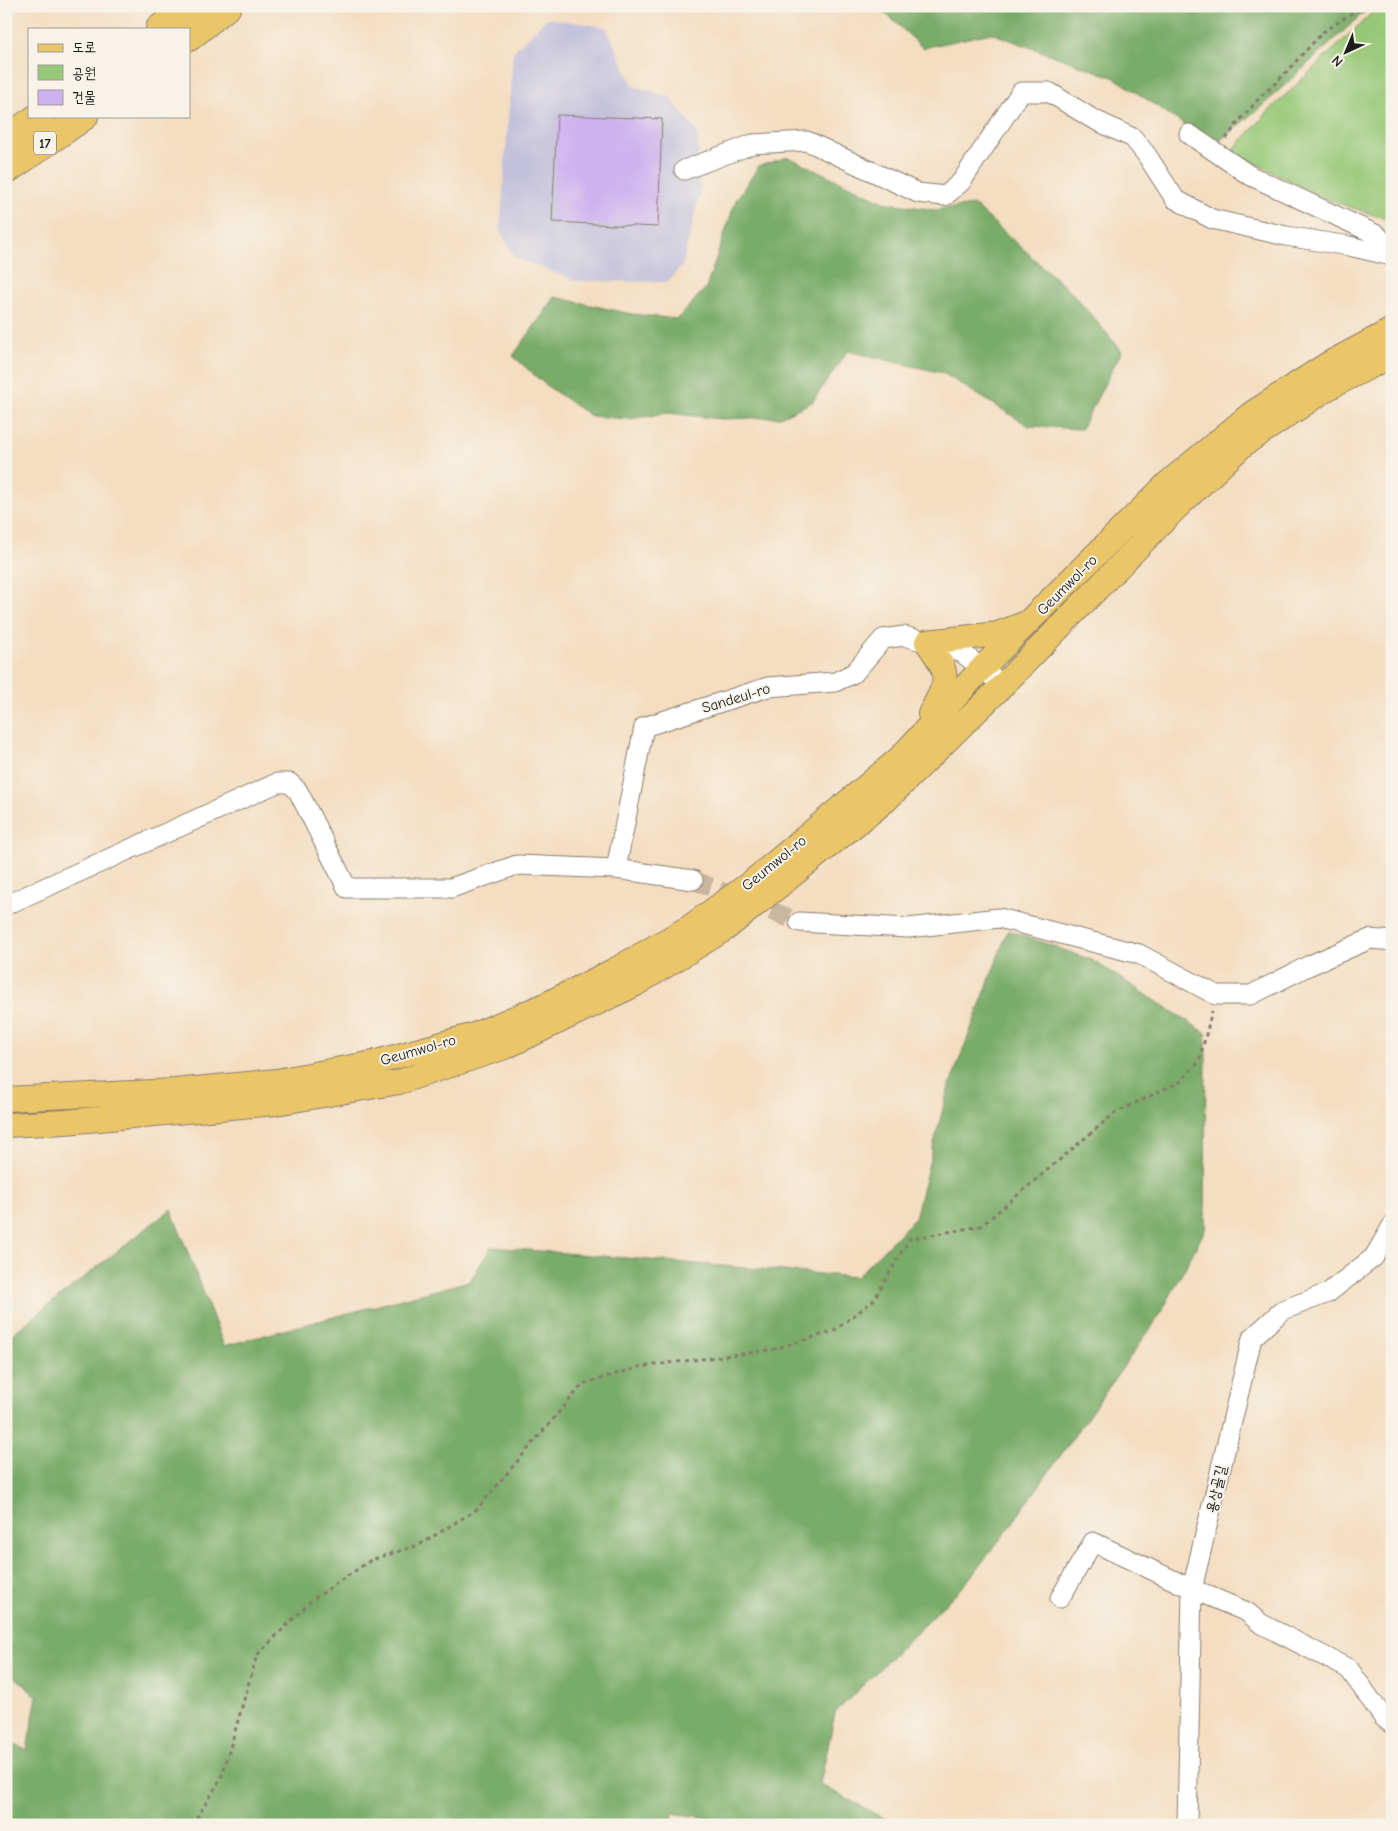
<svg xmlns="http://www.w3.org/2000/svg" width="1398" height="1831" viewBox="0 0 1398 1831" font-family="'Comic Neue','Poor Story',sans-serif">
  <rect width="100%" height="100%" fill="#f7f3e8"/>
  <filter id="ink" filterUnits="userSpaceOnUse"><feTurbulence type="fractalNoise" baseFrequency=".02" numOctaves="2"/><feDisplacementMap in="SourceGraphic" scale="10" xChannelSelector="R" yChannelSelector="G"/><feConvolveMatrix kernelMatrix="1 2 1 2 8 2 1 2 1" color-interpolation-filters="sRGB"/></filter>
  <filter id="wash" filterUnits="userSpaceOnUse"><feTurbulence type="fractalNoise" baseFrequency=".0096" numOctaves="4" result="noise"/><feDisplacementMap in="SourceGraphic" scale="20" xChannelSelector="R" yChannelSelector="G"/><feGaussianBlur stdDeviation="1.12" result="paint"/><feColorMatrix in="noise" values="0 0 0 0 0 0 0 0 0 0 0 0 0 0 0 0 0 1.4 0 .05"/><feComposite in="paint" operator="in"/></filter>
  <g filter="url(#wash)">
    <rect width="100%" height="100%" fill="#f4ddc0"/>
    <path fill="#c3c1db" d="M 547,18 L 606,27 L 633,86 L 670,97 L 697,132 L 700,193 L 682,266 L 667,282 L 576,281 L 514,257 L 500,230 L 513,52 Z"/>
    <path fill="#97c877" stroke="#5a724a" d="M 1379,6 L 1392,6 L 1392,221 L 1323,198 L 1232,151 L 1271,109 Z"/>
    <path fill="#79ac68" stroke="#4a6442" d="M 878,6 L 1371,6 L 1263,105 L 1218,142 L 1198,134 L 1115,78 L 991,33 L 923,48 Z
      M 788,157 L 884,202 L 934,210 L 974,205 L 1072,293 L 1122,351 L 1081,429 L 1029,426 L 943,373 L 848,351 L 812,402 L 780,417 L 722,419 L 668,413 L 628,419 L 591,416 L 547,386 L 513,356 L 555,297 L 631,314 L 677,319 L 706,288 L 736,200 L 759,166 Z
      M 1008,930 L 1092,960 L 1206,1033 L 1205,1230 L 1160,1315 L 1009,1528 L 965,1584 L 835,1713 L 820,1784 L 896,1825 L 762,1825 L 672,1813 L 674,1825 L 6,1825 L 6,1742 L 27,1750 L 37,1696 L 6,1669 L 6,1339 L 171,1209 L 224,1346 L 470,1281 L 491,1247 L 856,1277 L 915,1218 L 947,1093 Z"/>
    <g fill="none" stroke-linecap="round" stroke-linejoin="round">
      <path stroke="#7cbdf1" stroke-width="5" d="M 1391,1825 L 1392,1824"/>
    </g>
    <g id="blocks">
      <path fill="#cdb2ef" d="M 557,115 L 662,119 L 658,227 L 552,222 Z"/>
    </g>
  </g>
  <g filter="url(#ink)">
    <use href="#blocks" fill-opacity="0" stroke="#887c6e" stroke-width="1"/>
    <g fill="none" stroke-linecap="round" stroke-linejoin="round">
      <path stroke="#c9b69f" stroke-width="19" stroke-dasharray="19 9" stroke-linecap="butt" d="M 693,880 L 799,922"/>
      <g stroke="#887c6e" stroke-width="21">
        <path id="minor" d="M 1189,134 L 1249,175 L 1377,235 L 1392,251
          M 684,170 L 753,144 L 807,141 L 918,193 L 945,196 L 961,182 L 1021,92 L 1049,92 L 1091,118 L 1133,138 L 1146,154 L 1175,199 L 1212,219 L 1286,236 L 1349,246 L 1392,256
          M 616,869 L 644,727 L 768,687 L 835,682 L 854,673 L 883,639 L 904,636 L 961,652 L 1003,685
          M 6,905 L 277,783 L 290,783 L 298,791 L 347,888 L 451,888 L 517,865 L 616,869 L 693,880
          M 799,922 L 908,928 L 999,918 L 1139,954 L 1216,995 L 1251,995 L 1308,966 L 1370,939 L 1392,941
          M 1060,1598 L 1093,1542 L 1192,1589 L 1247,1612 L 1260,1623 L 1349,1669 L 1383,1717 L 1392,1724
          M 1187,1825 L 1192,1589 L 1252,1338 L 1283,1310 L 1328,1293 L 1374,1257 L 1392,1226"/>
      </g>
      <g stroke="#887c6e" stroke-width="26">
        <path id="major" d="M 927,642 C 951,675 949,679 930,714
          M 927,642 L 998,634 L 1024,624
          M 6,1099 L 175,1091 L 277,1081 L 373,1063 L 474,1035 L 543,1006 L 615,970 L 690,927 L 752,882 L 900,758 L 982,668 L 1168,483 L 1251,414 L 1328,364 L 1392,330
          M 6,1125 L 65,1122 L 276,1103 L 399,1082 L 505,1047 L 634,985 L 725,929 L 886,800 L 1003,685 L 1176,508 L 1244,444 L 1328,388 L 1392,355"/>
      </g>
      <g stroke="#887c6e" stroke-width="30">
        <path id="highway" d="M 160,29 L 189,6
          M 189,37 L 227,6
          M 6,140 L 40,116
          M 6,170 L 84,116"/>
      </g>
      <path stroke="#887c6e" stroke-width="3" stroke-dasharray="4 4" stroke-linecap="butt" d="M 1226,139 L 1236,125 L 1261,96 L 1276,83 L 1323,32 L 1363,6
        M 192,1825 L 221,1779 L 257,1655 L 312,1600 L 371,1560 L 419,1545 L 476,1510 L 583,1384 L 639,1367 L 771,1350 L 834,1331 L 874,1300 L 909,1239 L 981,1226 L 1116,1112 L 1180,1082 L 1199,1062 L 1212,1011"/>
      <use href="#minor" stroke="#fff" stroke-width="19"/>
      <use href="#major" stroke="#ebc669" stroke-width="24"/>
      <use href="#highway" stroke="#ebc669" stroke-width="28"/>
    </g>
  </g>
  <g text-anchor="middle" stroke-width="4" stroke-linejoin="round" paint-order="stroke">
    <rect fill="#f7f3e8" stroke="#5e5c59" stroke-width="1" x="34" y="131.5" width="22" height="23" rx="4"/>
    <g font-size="14" font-weight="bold" fill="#1c1c1c">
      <text x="45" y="148">17</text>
    </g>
    <g font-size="15" fill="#1c1c1c" stroke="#f7f3e8">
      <text transform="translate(1067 585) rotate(-45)" y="5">Geumwol-ro</text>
      <text transform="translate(736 698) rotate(-17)" y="5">Sandeul-ro</text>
      <text transform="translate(774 863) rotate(-39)" y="5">Geumwol-ro</text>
      <text transform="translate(418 1050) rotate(-16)" y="5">Geumwol-ro</text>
      <text transform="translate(1216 1489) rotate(-77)" y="5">용상골길</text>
    </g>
  </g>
  <rect width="1398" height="1831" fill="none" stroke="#f7f3e8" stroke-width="25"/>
  <rect x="28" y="28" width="162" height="90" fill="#f7f3e8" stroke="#9f9d96"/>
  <rect x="38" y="44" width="25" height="8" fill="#ebc669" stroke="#9f9d96"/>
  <text x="72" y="52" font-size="15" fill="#1c1c1c">도로</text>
  <rect x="38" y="65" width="25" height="15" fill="#97c877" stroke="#9f9d96"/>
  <text x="72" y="78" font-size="15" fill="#1c1c1c">공원</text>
  <rect x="38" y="90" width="25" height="15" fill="#cdb2ef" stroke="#9f9d96"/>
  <text x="72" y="102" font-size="15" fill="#1c1c1c">건물</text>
  <g transform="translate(1346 52) rotate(224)" stroke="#f7f3e8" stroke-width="4" paint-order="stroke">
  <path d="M0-4L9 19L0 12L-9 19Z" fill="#1c1c1c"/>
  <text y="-8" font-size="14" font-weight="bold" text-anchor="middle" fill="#1c1c1c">N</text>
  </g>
</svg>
